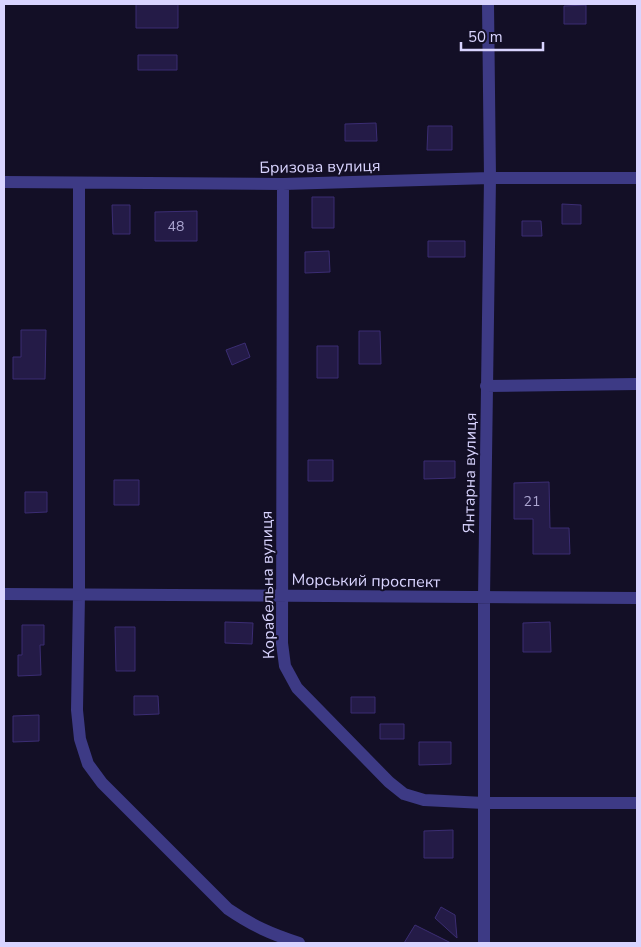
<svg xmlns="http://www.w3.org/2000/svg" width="641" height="947" viewBox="0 0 641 947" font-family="'Nunito Sans',sans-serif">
  <rect width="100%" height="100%" fill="#130f26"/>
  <path fill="#241b47" stroke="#3b2d73" d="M 136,4 L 178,4 L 178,28 L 136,28 Z
    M 586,5 L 586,24 L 564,24 L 564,6 Z
    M 138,55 L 177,55 L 177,70 L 138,70 Z
    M 376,123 L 377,141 L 345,141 L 345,124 Z
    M 428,126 L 452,126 L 452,150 L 427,150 Z
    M 312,197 L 334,197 L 334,228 L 312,228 Z
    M 562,204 L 581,205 L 581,224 L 562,224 Z
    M 112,205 L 130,205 L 130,234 L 113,234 Z
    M 197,211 L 197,241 L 155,241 L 155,212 Z
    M 522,221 L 541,221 L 542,236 L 522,236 Z
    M 428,241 L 465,241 L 465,257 L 428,257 Z
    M 329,251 L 330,272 L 305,273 L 305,252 Z
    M 21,330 L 46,330 L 45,379 L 13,379 L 13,357 L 21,357 Z
    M 359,331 L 380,331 L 381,364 L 359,364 Z
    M 245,343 L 250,357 L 232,365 L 226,350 Z
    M 317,346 L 338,346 L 338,378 L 317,378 Z
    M 308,460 L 333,460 L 333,481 L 308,481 Z
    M 424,461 L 455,461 L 455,478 L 424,479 Z
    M 114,480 L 139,480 L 139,505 L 114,505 Z
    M 549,482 L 550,528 L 569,528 L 570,554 L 533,554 L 533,519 L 514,519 L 514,483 Z
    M 25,492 L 47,492 L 47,512 L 25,513 Z
    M 225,622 L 253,623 L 252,644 L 225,643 Z
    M 550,622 L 551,652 L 523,652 L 523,623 Z
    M 22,625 L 44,625 L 44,645 L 40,645 L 41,675 L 18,676 L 18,655 L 22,655 Z
    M 115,627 L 135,627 L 135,671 L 116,671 Z
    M 134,696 L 158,696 L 159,714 L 134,715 Z
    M 351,697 L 375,697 L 375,713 L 351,713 Z
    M 39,715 L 39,741 L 13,742 L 13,716 Z
    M 380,724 L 404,724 L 404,739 L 380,739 Z
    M 419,742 L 451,742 L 451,764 L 419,765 Z
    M 453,830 L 453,858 L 424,858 L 424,831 Z
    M 441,907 L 455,915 L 457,938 L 435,918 Z
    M 415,925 L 451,943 L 404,943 Z"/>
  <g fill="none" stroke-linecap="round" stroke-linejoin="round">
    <path stroke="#3d3a85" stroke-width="12" d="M 4,182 L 283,184 L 490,178 L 637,178
      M 79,183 L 79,595 L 77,710 L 80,739 L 88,764 L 102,783 L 228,909 C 253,926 271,934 299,943
      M 283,184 L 282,643 L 285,666 L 297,688 L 389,782 L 404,794 L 424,800 L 484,803 L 637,803
      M 486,386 L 637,384
      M 4,594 L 637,598
      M 484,943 L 484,598 L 490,178 L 488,4"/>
  </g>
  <g text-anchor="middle" stroke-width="4" stroke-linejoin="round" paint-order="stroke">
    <g font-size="14" fill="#aca6d1">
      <text x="176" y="231">48</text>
      <text x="532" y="506">21</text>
    </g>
    <g font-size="16" fill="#d9d4ff" stroke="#130f26">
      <text transform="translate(320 166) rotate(-1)" y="6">Бризова вулиця</text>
      <text transform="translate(469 473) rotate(-89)" y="6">Янтарна вулиця</text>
      <text transform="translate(366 580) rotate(1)" y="6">Морський проспект</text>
      <text transform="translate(267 585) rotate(-91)" y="6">Корабельна вулиця</text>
    </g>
  </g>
  <rect width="641" height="947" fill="none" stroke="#d9d4ff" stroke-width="10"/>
  <path d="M461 42v8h82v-8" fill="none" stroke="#d9d4ff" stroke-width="2.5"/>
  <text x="468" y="42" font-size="15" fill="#d9d4ff" stroke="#130f26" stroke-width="4" paint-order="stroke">50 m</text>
</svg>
